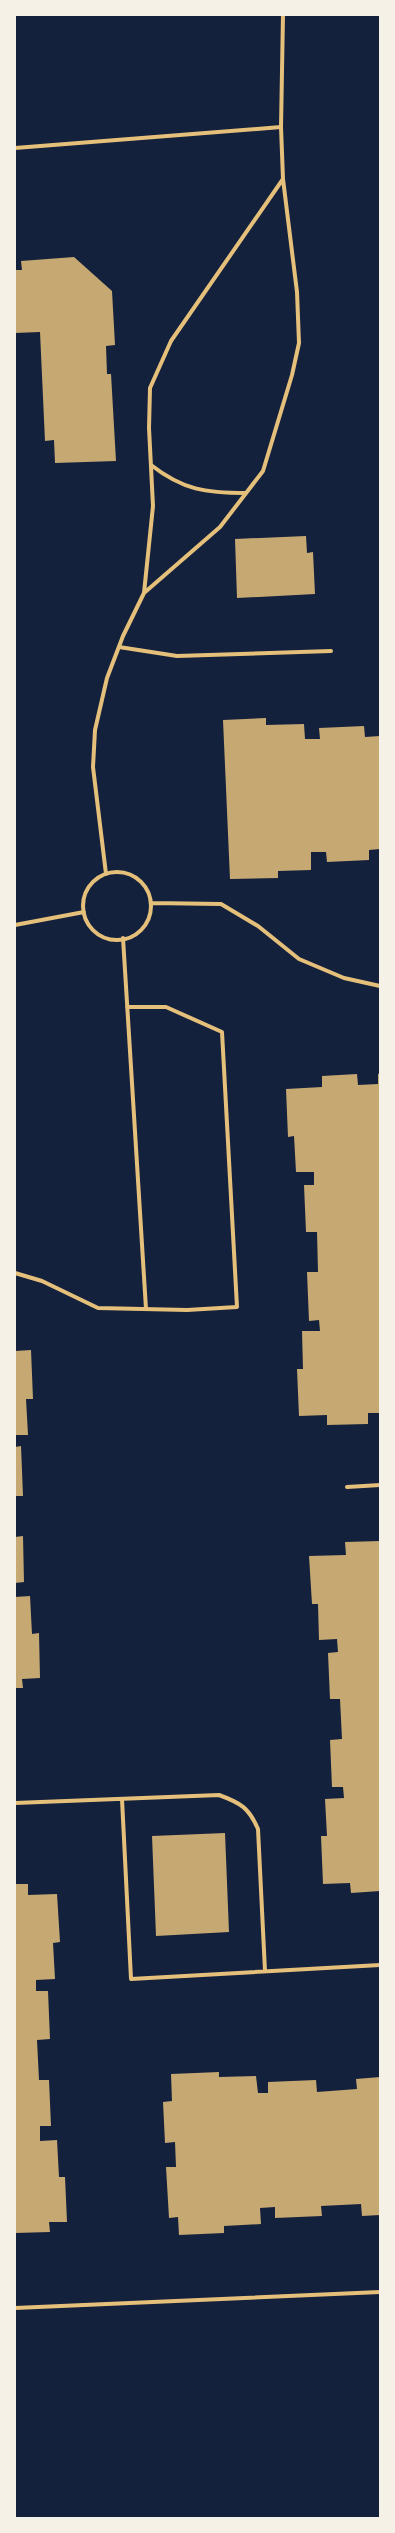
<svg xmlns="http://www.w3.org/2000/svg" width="395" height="2533" viewBox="0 0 395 2533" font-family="'PT Sans',sans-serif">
  <rect width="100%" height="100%" fill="#14213d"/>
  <path fill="#c6a872" d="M 74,257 L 112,291 L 115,345 L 106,346 L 107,374 L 111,374 L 116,461 L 55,463 L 54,440 L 45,441 L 40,332 L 15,333 L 15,270 L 22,270 L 21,261 Z
    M 306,536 L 307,553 L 313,552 L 315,594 L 237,598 L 235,539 Z
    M 266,718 L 266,725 L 304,724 L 305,739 L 320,739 L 319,728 L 364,726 L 365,737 L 380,736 L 380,849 L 369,850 L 369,860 L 327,862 L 326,852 L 311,852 L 311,870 L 278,871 L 278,878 L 230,879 L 223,720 Z
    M 380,1073 L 380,1413 L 368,1413 L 368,1424 L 327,1425 L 327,1415 L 299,1416 L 297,1369 L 303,1369 L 302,1331 L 320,1331 L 319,1320 L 309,1321 L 307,1272 L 318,1272 L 317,1232 L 306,1232 L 304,1185 L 314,1185 L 314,1172 L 296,1172 L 294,1136 L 288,1137 L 286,1089 L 322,1087 L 322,1076 L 357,1074 L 358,1085 L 378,1084 L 378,1074 Z
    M 31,1350 L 33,1399 L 26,1399 L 28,1435 L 15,1435 L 15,1351 Z
    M 21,1446 L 23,1496 L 15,1496 L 15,1447 Z
    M 23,1536 L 24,1582 L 15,1583 L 15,1537 Z
    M 380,1541 L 380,1891 L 351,1893 L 350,1883 L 323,1884 L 321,1836 L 327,1836 L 325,1799 L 344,1798 L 343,1787 L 332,1787 L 330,1740 L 342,1739 L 340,1699 L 330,1699 L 328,1653 L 338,1652 L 337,1639 L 319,1640 L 318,1604 L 312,1604 L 309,1556 L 346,1555 L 345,1542 Z
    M 30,1596 L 32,1634 L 39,1633 L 40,1678 L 22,1679 L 23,1688 L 15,1688 L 15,1597 Z
    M 225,1833 L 229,1932 L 156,1936 L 152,1836 Z
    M 15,1884 L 28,1884 L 28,1895 L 57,1894 L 60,1942 L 53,1943 L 55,1979 L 36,1980 L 36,1991 L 48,1991 L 50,2039 L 37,2040 L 39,2080 L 49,2080 L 51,2126 L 40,2126 L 40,2141 L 57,2140 L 59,2177 L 65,2177 L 67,2222 L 49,2222 L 50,2232 L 15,2233 Z
    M 219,2072 L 219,2077 L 256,2076 L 258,2093 L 268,2093 L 268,2082 L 316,2080 L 317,2092 L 357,2089 L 356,2079 L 380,2077 L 380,2215 L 362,2216 L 361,2204 L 321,2206 L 322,2216 L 275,2218 L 275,2207 L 260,2208 L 261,2224 L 224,2226 L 224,2233 L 179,2235 L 178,2217 L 169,2218 L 166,2167 L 176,2167 L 175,2142 L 165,2143 L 163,2102 L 172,2101 L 171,2074 Z"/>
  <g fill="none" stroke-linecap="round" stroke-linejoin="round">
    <path stroke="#e5c07b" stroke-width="4" d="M 15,148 L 281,127
      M 151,465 C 183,490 206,493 246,493
      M 144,593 L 220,527 L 263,471 L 292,375 L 299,343 L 297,292 L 283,179 L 281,127 L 283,15
      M 119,647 L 177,656 L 331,651
      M83 906a34 34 0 1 1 68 0a34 34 0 1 1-68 0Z
      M 106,874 L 93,767 L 95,730 L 107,678 L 123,636 L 144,593 L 153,506 L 149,428 L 150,388 L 171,341 L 283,179
      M 151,903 L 221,904 L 258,926 L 299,959 L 344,978 L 380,986
      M 15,925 L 84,912
      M 123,938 L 146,1309
      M 15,1273 L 42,1281 L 98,1308 L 187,1310 L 237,1307 L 222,1032 L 166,1007 L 127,1007
      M 347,1487 L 380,1485
      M 122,1799 L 131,1979 L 380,1965
      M 15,1803 L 219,1795 C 241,1803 249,1808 258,1829 L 265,1971
      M 15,2308 L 380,2292"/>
  </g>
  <rect width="395" height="2533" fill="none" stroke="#f6f1e7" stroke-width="32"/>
</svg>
